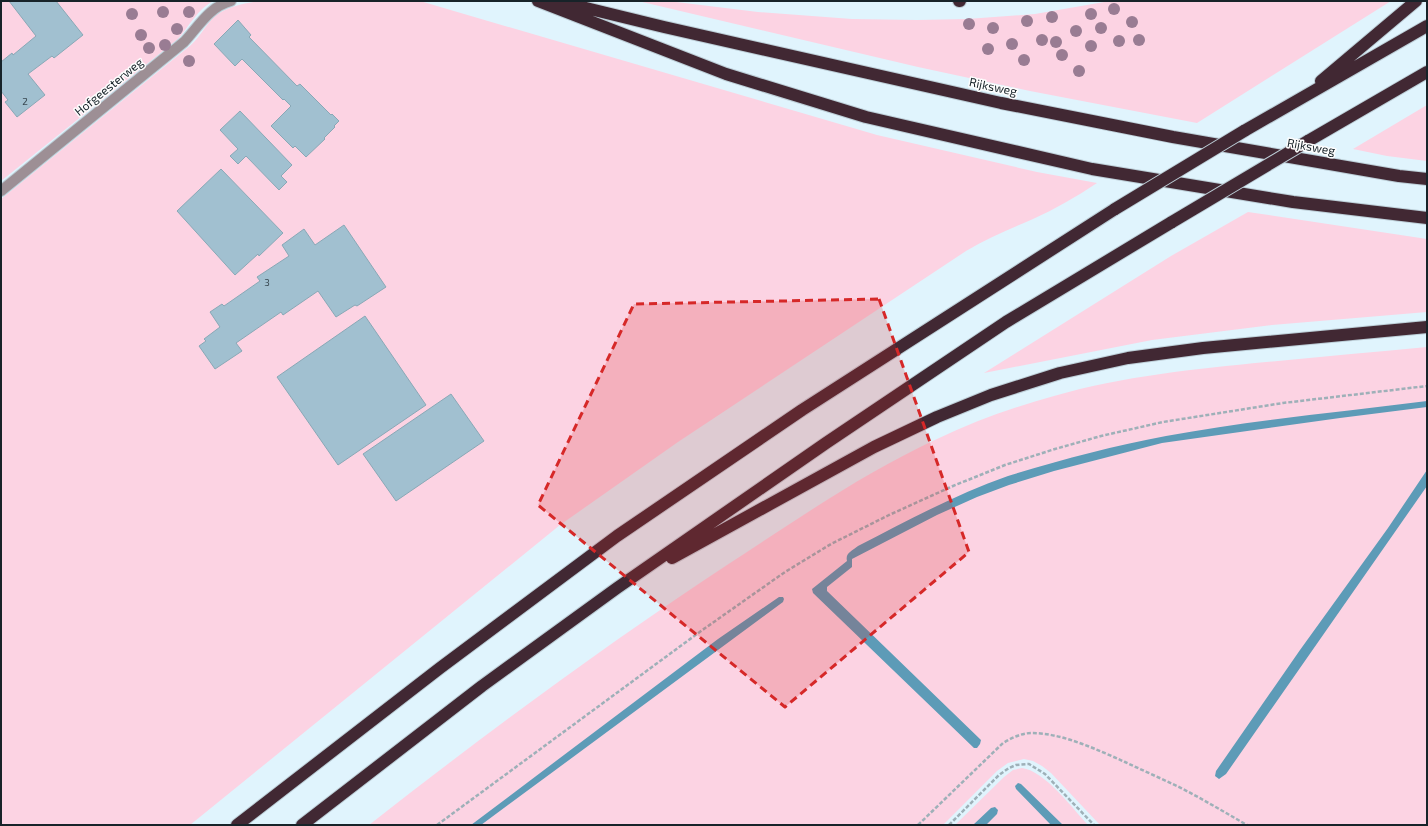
<svg xmlns="http://www.w3.org/2000/svg" width="1428" height="826" viewBox="0 0 1428 826" font-family="'Exo 2',sans-serif">
  <rect width="100%" height="100%" fill="#e0f4fd"/>
  <path fill="#fcd3e3" d="M 1,1 L 213,1 C 198,9 189,26 178,39 L 1,181 Z
    M 259,1 L 420,1 L 877,135 L 1037,172 L 1097,183 C 1076,197 1055,209 1033,219 C 1010,229 988,238 966,251 L 678,442 L 560,525 L 190,825 L 1,825 L 1,199 L 191,45 C 200,37 205,26 213,18 C 224,7 245,3 259,1 Z
    M 638,1 L 668,1 L 758,12 L 852,19 L 917,20 L 967,19 L 1035,14 L 1110,1 L 1391,1 L 1197,123 L 1030,91 L 918,67 Z
    M 1427,105 L 1427,161 L 1387,156 L 1353,149 Z
    M 1248,212 L 1427,239 L 1427,312 L 1272,325 L 1152,340 L 984,373 L 1171,256 Z
    M 1427,347 L 1427,825 L 1100,825 L 1051,773 L 1042,766 L 1033,761 L 1024,759 L 1008,763 L 997,771 L 943,825 L 369,825 C 485,734 604,646 727,565 C 795,521 863,473 937,439 C 974,421 1014,407 1054,396 C 1123,376 1195,369 1266,362 C 1320,357 1373,352 1427,347 Z
    M 1022,768 C 1045,771 1072,808 1088,825 L 955,825 L 1004,777 L 1013,770 Z"/>
  <path fill="#5d9bb7" d="M 1427,401 L 1427,407 L 1340,418 L 1162,443 L 1054,471 L 1009,485 L 977,497 L 937,515 L 852,559 L 852,567 L 827,587 L 827,591 L 981,740 L 980,744 L 977,748 L 974,748 L 813,593 L 812,589 L 847,561 C 845,553 852,551 858,546 C 907,521 956,494 1008,476 C 1060,460 1113,446 1166,436 C 1252,420 1341,412 1427,401 Z
    M 1427,470 L 1427,486 L 1226,774 L 1219,779 L 1215,776 L 1216,771 L 1300,650 L 1388,528 Z
    M 779,597 L 783,597 L 784,599 L 783,602 L 481,825 L 471,825 L 718,639 Z
    M 1018,783 L 1021,784 L 1063,825 L 1051,825 L 1016,789 L 1015,786 Z
    M 995,807 L 998,810 L 997,814 L 986,825 L 973,825 L 991,808 Z"/>
  <path fill="#a1c0d0" stroke="#89a8b6" d="M 9,1 L 56,1 L 83,35 L 54,58 L 52,56 L 28,74 L 45,95 L 17,117 L 5,102 L 8,100 L 1,91 L 1,62 L 12,53 L 13,55 L 36,36 Z
    M 238,20 L 251,35 L 249,37 L 297,86 L 300,84 L 331,115 L 332,114 L 339,121 L 334,126 L 335,127 L 324,138 L 325,139 L 306,157 L 295,146 L 293,148 L 271,126 L 291,106 L 284,99 L 283,100 L 242,59 L 235,66 L 214,44 Z
    M 240,111 L 292,165 L 281,176 L 287,182 L 279,190 L 246,156 L 238,164 L 230,156 L 238,149 L 220,130 Z
    M 221,169 L 283,233 L 259,256 L 258,254 L 235,275 L 177,211 Z
    M 344,225 L 386,287 L 357,306 L 355,305 L 336,317 L 318,291 L 283,315 L 281,312 L 236,343 L 242,351 L 215,369 L 199,346 L 206,341 L 204,339 L 220,327 L 210,312 L 222,304 L 224,306 L 260,281 L 257,277 L 289,256 L 282,245 L 304,229 L 315,245 Z
    M 365,316 L 426,405 L 338,465 L 277,377 Z
    M 451,394 L 484,441 L 396,501 L 363,454 Z"/>
  <g fill="none" stroke-linecap="round" stroke-linejoin="round">
    <g stroke="#bcced7" stroke-width="12">
      <path id="minor" d="M 1,191 L 184,42 C 199,26 209,7 231,1"/>
    </g>
    <g stroke="#bcced7" stroke-width="14">
      <path id="highway" d="M 538,1 L 726,74 L 866,117 L 1092,169 L 1293,202 L 1427,218
        M 557,1 L 664,27 L 1001,103 L 1173,137 L 1399,176 L 1427,179
        M 959,1 L 960,1
        M 1321,81 L 1416,1
        M 1244,131 L 1427,26
        M 1308,141 L 1427,72
        M 672,558 L 874,447 L 937,417 L 991,395 L 1060,373 L 1128,358 L 1203,348 L 1427,327
        M 237,825 L 440,668 L 617,536 L 802,410 L 1115,209
        M 302,825 L 482,686 L 617,588 L 826,443 L 1006,322 L 1172,222"/>
    </g>
    <path stroke="#9eb0b8" stroke-width="2.5" stroke-dasharray="4 2" stroke-linecap="butt" d="M 437,825 L 701,631 L 785,572 L 831,544 L 889,515 L 953,486 L 1005,465 L 1055,449 L 1101,436 L 1163,422 L 1283,403 L 1427,386
      M 918,825 L 1003,743 C 1012,738 1021,733 1032,733 C 1062,733 1098,750 1125,762 C 1142,770 1160,778 1177,786 C 1201,798 1224,812 1247,825
      M 949,825 L 999,775 L 1009,768 L 1016,765 L 1029,764 L 1045,774 L 1094,825"/>
    <use href="#minor" stroke="#9d8f95" stroke-width="10"/>
    <use href="#highway" stroke="#412833" stroke-width="12"/>
    <g stroke="#bcced7" stroke-width="14" stroke-linecap="butt">
      <path id="highway-bridge" d="M 1115,209 L 1244,131
        M 1172,222 L 1308,141"/>
    </g>
    <use href="#highway-bridge" stroke="#412833" stroke-width="12"/>
  </g>
  <g fill="#997c93">
    <circle cx="1114" cy="9" r="6"/>
    <circle cx="163" cy="12" r="6"/>
    <circle cx="189" cy="12" r="6"/>
    <circle cx="132" cy="14" r="6"/>
    <circle cx="1091" cy="14" r="6"/>
    <circle cx="1052" cy="17" r="6"/>
    <circle cx="1027" cy="21" r="6"/>
    <circle cx="1132" cy="22" r="6"/>
    <circle cx="969" cy="24" r="6"/>
    <circle cx="993" cy="28" r="6"/>
    <circle cx="1101" cy="28" r="6"/>
    <circle cx="177" cy="29" r="6"/>
    <circle cx="1076" cy="31" r="6"/>
    <circle cx="141" cy="35" r="6"/>
    <circle cx="1042" cy="40" r="6"/>
    <circle cx="1139" cy="40" r="6"/>
    <circle cx="1119" cy="41" r="6"/>
    <circle cx="1056" cy="42" r="6"/>
    <circle cx="1012" cy="44" r="6"/>
    <circle cx="165" cy="45" r="6"/>
    <circle cx="1091" cy="46" r="6"/>
    <circle cx="149" cy="48" r="6"/>
    <circle cx="988" cy="49" r="6"/>
    <circle cx="1062" cy="55" r="6"/>
    <circle cx="1024" cy="60" r="6"/>
    <circle cx="189" cy="61" r="6"/>
    <circle cx="1079" cy="71" r="6"/>
  </g>
  <path fill="#d62828" fill-opacity="0.2" stroke="#d62828" stroke-width="3" stroke-dasharray="8 5" stroke-linejoin="round" d="M 879,299 L 969,552 L 785,707 L 538,505 L 634,304 Z"/>
  <g text-anchor="middle" stroke-width="3" stroke-linejoin="round" paint-order="stroke">
    <g font-size="10" fill="#3a4a53">
      <text x="25" y="105">2</text>
      <text x="267" y="286">3</text>
    </g>
    <g font-size="12" fill="#172329" stroke="#fdfdfd">
      <text transform="translate(109 87) rotate(-39)" y="4">Hofgeesterweg</text>
      <text transform="translate(993 87) rotate(12)" y="4">Rijksweg</text>
      <text transform="translate(1311 147) rotate(10)" y="4">Rijksweg</text>
    </g>
  </g>
  <rect width="1428" height="826" fill="none" stroke="#172329" stroke-width="4"/>
</svg>
